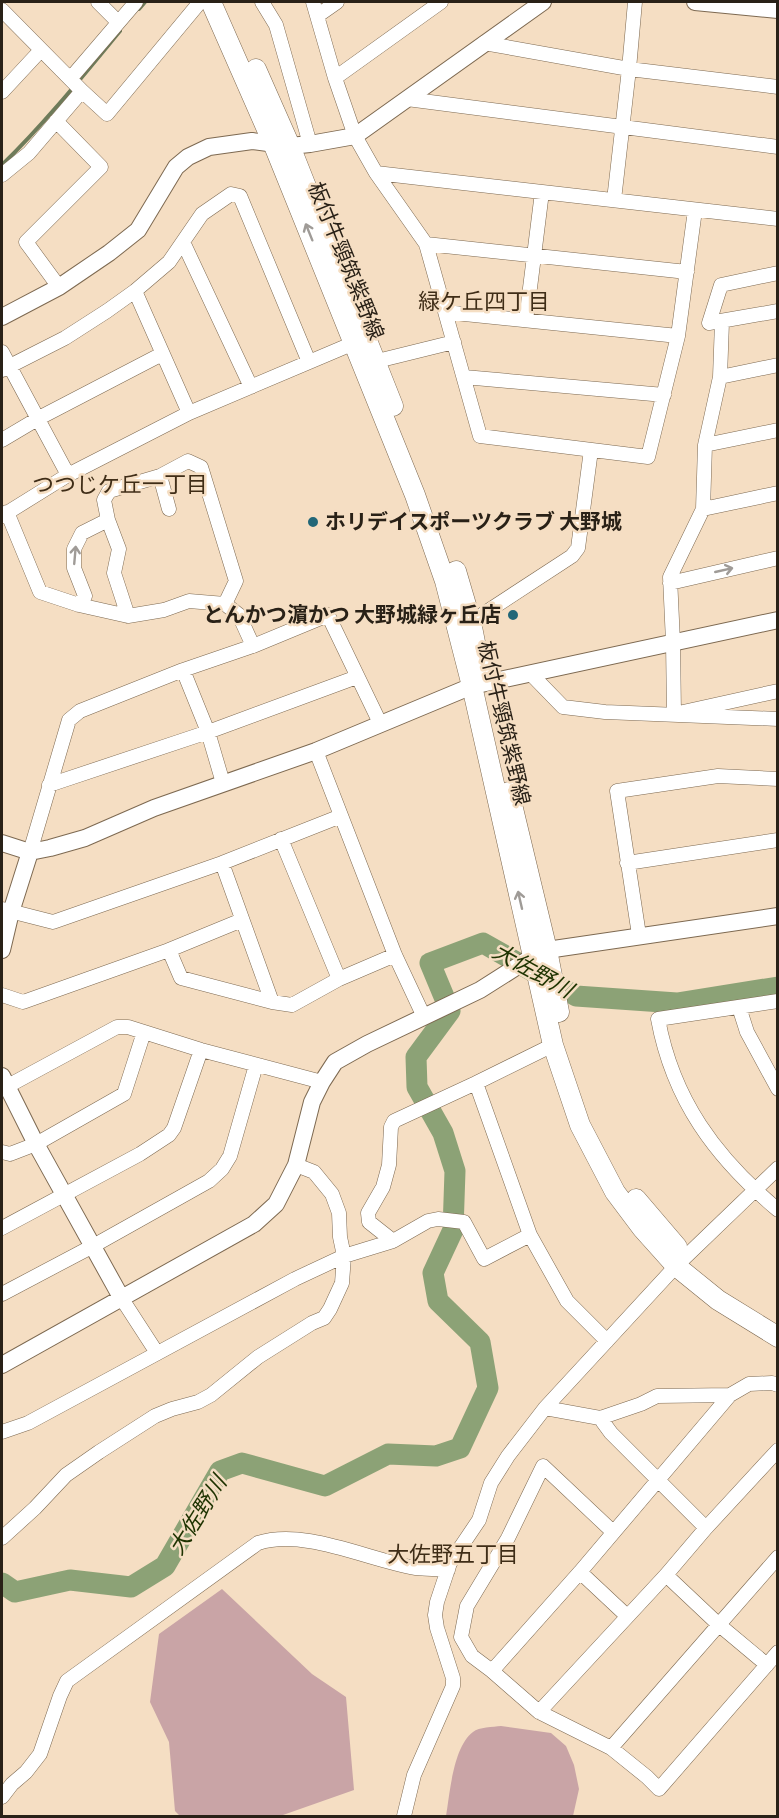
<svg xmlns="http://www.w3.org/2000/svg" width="779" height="1818" viewBox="0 0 779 1818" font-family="Commissioner,'Noto Sans JP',sans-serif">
  <rect width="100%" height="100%" fill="#f5dec3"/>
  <path fill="#c9a4a6" d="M 222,1589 L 312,1674 L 346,1697 L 354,1790 L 283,1815 L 283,1816 L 180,1816 L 175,1811 L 169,1742 L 150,1702 L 159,1634 Z
    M 501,1726 L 551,1733 L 566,1746 L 574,1765 L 579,1789 L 573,1816 L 446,1816 C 450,1793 453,1747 473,1732 C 479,1727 493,1727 501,1726 Z"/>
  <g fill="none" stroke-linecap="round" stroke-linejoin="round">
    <path stroke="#6e7b5a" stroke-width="4" d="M 139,9 L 145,2
      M 2,165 C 45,123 82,77 120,31"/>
    <path stroke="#8ca276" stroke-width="21" d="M 2,1583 L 15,1592 L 70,1580 L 131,1587 L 165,1566 L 220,1471 L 242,1463 L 325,1486 L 388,1454 L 436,1456 L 460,1448 L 488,1388 L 480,1342 L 438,1301 L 433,1273 L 453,1230 L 455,1171 L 443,1133 L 417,1087 L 416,1057 L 450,1011 L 430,963 L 483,943 L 576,996 L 677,1003 L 778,987"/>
    <g stroke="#7d6951" stroke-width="15">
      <path id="minor" d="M 98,2 L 118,22
        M 262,2 L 276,25 L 310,144
        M 313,2 L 335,78 L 355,136 L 376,173 L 426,244 L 480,436 L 648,457 L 678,336 L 695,210
        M 2,10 L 82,91 L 29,153 L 2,175
        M 317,16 L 337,2
        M 484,43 L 629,69 L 778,87
        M 335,78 L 441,2
        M 70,79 L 136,2
        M 82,91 L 107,114 L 200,2
        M 2,92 L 41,50
        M 407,99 L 778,147
        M 56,121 L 101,167 L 26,242 L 59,287
        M 376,173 L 778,219
        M 614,200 L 629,69 L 635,2
        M 183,242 L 251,387
        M 426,244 L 687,272
        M 778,273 L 721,285 L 709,323 L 778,311
        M 135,291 L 189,413
        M 445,312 L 678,336
        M 526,320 L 542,192
        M 722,322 L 720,377 L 705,445 L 703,509 L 670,577 L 673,642 L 674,714 L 778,691
        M 2,352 L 68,475
        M 369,363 L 454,342
        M 2,370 L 65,338 L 107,311 L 135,291 L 169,262 L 202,214 L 231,194 L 240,196 L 309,362
        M 464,377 L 664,395
        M 720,377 L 778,365
        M 2,440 L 39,418 L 162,354
        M 705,445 L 778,430
        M 160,476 L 169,509
        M 703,509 L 778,493
        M 7,512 L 40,592 L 79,605 L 128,616 L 164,610 L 189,601 L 225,604 L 239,615 L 253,646
        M 2,516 L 68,475 L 189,413 L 354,343
        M 670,583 L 778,558
        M 79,605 L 85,596 L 74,568 L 74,549 L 82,533 L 108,520
        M 128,616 L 114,573 L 119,549 L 108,520 L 104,500 L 109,491 L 160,476 L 188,461 L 201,467 L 236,581 L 225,604
        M 471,622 L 572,556 L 578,548 L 591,450
        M 183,670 L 208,732 L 223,783
        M 530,673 L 563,707 L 605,712 L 778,719
        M 316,751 L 395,955 L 424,1017
        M 49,785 L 208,732 L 357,677
        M 281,839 L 339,979
        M 30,852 L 69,720 L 80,711 L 183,670 L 253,646 L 328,615 L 380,723
        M 222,863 L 272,1002
        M 627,863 L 778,840
        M 2,909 L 53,922 L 222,863 L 341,816
        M 639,935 L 617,791 L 718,776 L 778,779
        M 169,950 L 181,978 L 272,1002 L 292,1005 L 339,979 L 395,955
        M 2,995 L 23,1002 L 169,950 L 242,920
        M 778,1001 L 658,1019 C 673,1100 715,1157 778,1210
        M 739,1007 L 747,1032 L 778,1089
        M 476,1083 L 530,1235 L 567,1301 L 607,1341
        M 6,1087 L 117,1027 L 128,1027 L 201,1050 L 322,1082
        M 2,1152 L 10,1154 L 36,1144 L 124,1094 L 144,1032
        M 2,1228 L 140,1154 L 169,1135 L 174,1128 L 201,1050
        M 530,1235 L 484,1259 L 464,1222 L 438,1219 L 428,1221 L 393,1241 L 369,1222 L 368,1213 L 383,1187 L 389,1165 L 391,1127 L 394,1121 L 476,1083 L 553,1045
        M 2,1294 L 93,1246 L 209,1181 L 222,1169 L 230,1156 L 256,1065
        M 122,1299 L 157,1353
        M 730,1395 L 580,1572 L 492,1671 L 539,1712 L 611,1748 L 647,1777 L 659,1789 L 778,1652
        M 545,1408 L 600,1418 L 641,1404 L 657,1396 L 730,1395 L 749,1384 L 772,1383 L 778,1385
        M 600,1418 L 611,1433 L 706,1528
        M 2,1432 L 28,1423 L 295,1279 L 344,1256 L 393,1241
        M 2,1538 L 35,1508 L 66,1475 L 99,1452 L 155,1416 L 172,1409 L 198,1402 L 211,1395 L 258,1357 L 312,1323 L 324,1318 L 330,1309 L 342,1283 L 344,1256 L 340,1237 L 339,1213 L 332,1194 L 314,1172 L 296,1165
        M 580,1572 L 627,1616
        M 666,1575 L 718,1624 L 767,1665
        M 492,1671 L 472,1656 L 461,1637 L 467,1606 L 508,1538 L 543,1466 L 613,1532
        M 539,1712 L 666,1575 L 706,1528 L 778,1450
        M 611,1748 L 778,1557
        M 2,1797 L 12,1784 L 26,1772 L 40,1754 L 60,1696 L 67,1681 L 258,1543 C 305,1528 368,1560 416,1568 C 426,1569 437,1569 448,1570
        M 404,1816 L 414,1775 L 453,1686 L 453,1678 L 437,1628 L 435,1615 L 437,1602 L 450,1563 L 479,1520 L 491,1483 L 508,1456 L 545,1408 L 676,1266 L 778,1168"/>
    </g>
    <g stroke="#7d6951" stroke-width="18">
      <path id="tertiary" d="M 695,2 L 778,10
        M 2,317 L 59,287 L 109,253 L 138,230 L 176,167 L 188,157 L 209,147 L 252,141 L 290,146 L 310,144 L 355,136 L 543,2
        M 2,843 L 30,852 L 50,848 L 85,838 L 154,808 L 316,751 L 472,686 L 778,620
        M 2,950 L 11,912 L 30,852
        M 2,1076 L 36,1144 L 122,1299
        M 2,1365 L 254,1224 L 276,1204 L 296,1165 L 312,1102 L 322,1082 L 335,1062 L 367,1044 L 480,990 L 532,957 L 547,950 L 778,916"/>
    </g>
    <g stroke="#7d6951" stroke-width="21">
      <path id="secondary" d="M 211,2 L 273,143 L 415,495 L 445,581 L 472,686 L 553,1045 L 580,1125 L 615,1192 L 642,1228 L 676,1266 L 718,1300 L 778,1337
        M 256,69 L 290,146 L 393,406
        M 456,571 L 471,622 L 481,673
        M 509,792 L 547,950 L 559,1012
        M 636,1199 L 677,1247"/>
    </g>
    <use href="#minor" stroke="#fff" stroke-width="14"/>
    <use href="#tertiary" stroke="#fff" stroke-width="16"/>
    <use href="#secondary" stroke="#fff" stroke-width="20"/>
  </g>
  <defs><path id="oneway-shaft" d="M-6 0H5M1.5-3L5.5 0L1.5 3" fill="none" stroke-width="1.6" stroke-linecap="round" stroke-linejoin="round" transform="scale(1.5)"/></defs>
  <g stroke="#9f9b97">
    <use href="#oneway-shaft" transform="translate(309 232) rotate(-112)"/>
    <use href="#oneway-shaft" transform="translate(75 555) rotate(-85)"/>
    <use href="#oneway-shaft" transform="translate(724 570) rotate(-13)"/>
    <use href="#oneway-shaft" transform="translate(520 900) rotate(-103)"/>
  </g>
  <g fill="#226778" stroke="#f5dec3" stroke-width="2">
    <circle cx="313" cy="522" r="6"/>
    <circle cx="513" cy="615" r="6"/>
  </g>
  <g text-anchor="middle" stroke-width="5" stroke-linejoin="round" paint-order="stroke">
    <g font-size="21" fill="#292117" stroke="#f5dec3">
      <text transform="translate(346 261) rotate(68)" y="7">板付牛頸筑紫野線</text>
      <text transform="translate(504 723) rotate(77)" y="7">板付牛頸筑紫野線</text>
    </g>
    <g font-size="21" font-weight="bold" fill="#292117" stroke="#f5dec3" text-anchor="start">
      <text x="325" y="529">ホリデイスポーツクラブ 大野城</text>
      <text x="501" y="622" text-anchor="end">とんかつ濵かつ 大野城緑ヶ丘店</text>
    </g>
    <g font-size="22" fill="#3f2d17" stroke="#f5dec3">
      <text x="484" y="309">緑ケ丘四丁目</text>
      <text x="120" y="492">つつじケ丘一丁目</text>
      <text x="453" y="1562">大佐野五丁目</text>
    </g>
    <g font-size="22" font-style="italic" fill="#1e3301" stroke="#f5dec3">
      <text transform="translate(533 970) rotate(29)" y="8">大佐野川</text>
      <text transform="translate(197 1515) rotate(-58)" y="8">大佐野川</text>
    </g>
  </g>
  <rect width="779" height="1818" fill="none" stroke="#292117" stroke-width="6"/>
</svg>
